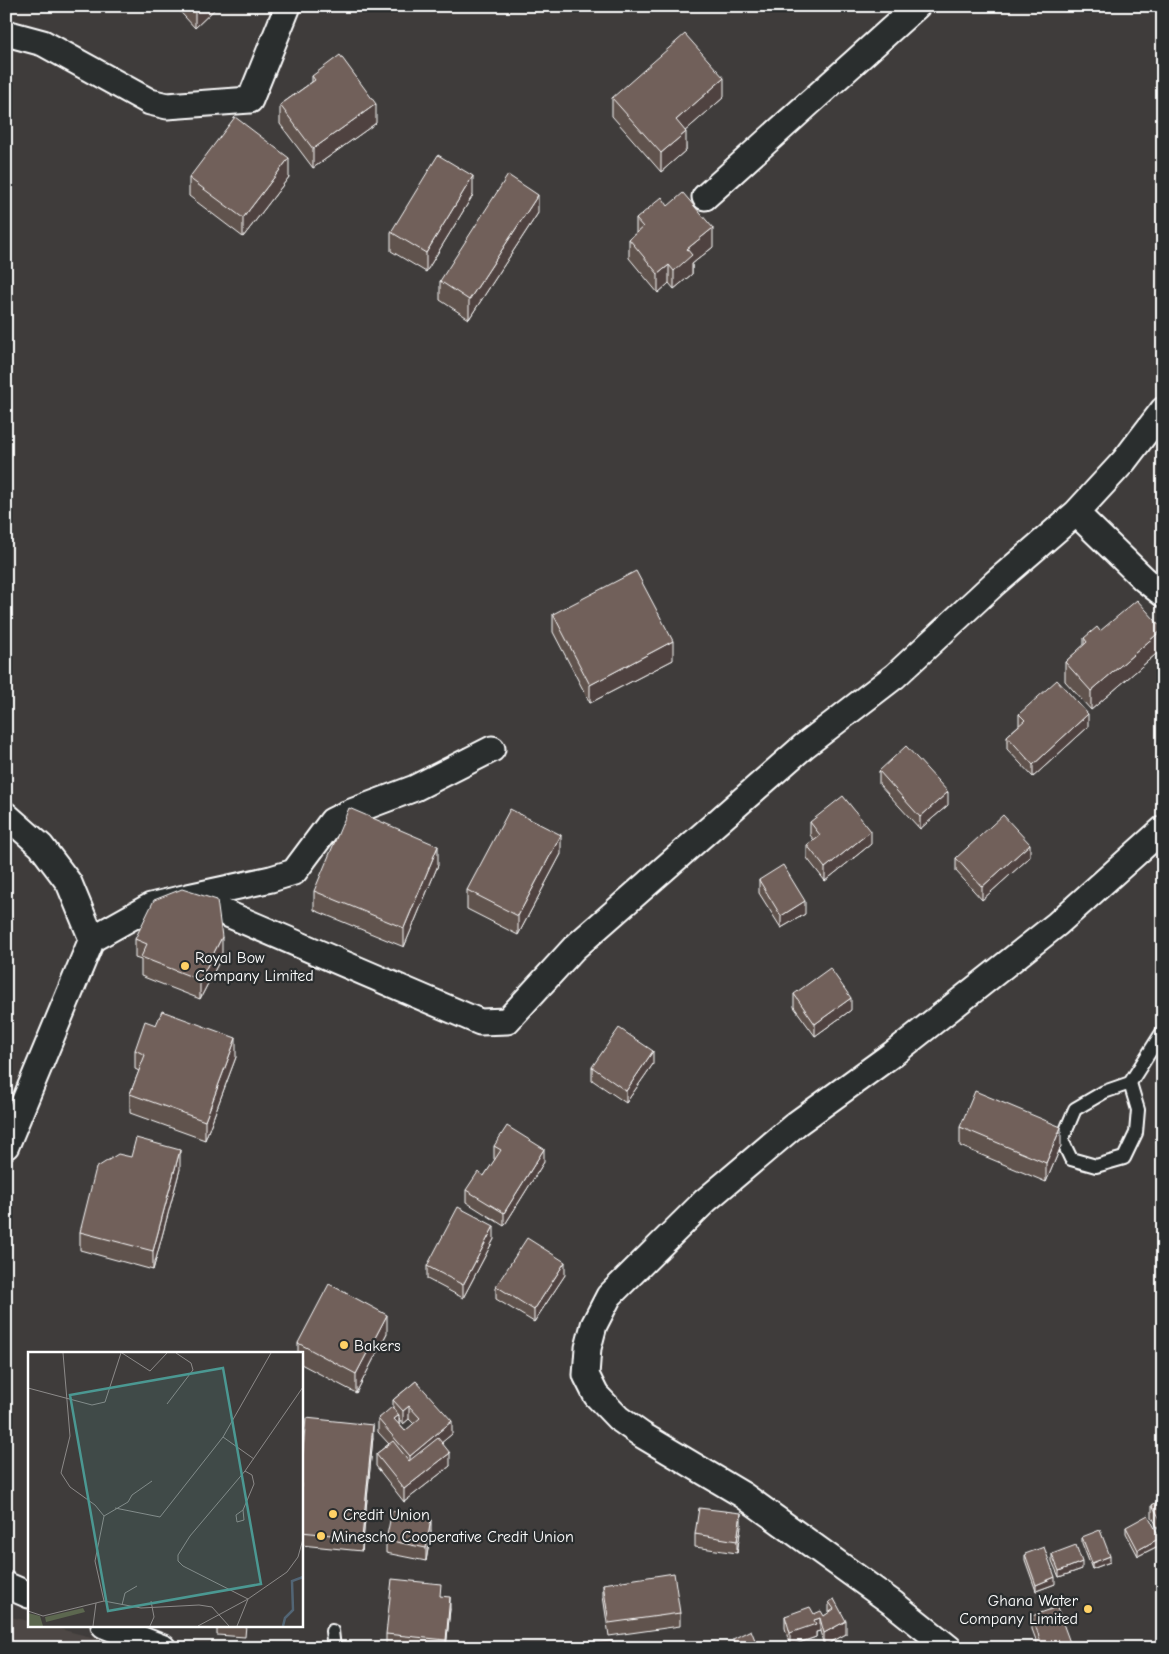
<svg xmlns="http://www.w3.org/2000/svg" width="1169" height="1654" viewBox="0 0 1169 1654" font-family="'Comic Neue',sans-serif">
  <rect width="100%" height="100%" fill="#3f3c3b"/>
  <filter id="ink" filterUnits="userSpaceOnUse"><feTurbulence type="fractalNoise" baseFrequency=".02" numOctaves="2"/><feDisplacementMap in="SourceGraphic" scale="10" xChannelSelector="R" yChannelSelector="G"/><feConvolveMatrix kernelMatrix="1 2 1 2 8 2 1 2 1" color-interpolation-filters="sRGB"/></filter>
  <g filter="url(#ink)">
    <path fill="#4e4744" d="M 6,1616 L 29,1621 L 29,1625 L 44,1625 L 134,1648 L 6,1648 Z"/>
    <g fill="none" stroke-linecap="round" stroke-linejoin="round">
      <g stroke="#fff" stroke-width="16">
        <path id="service" d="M 1130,1083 L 1138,1110 L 1136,1133 L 1124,1158 L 1096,1166 L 1071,1159 L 1062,1140 L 1075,1109 L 1104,1092 L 1130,1083 L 1163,1031
          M 332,1631 L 334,1648"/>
      </g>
      <g stroke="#fff" stroke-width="29">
        <path id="minor" d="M 6,33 L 43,43 L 150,102 L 167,106 L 250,100 L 288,6
          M 705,197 L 917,6
          M 1076,513 L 1144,579 L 1163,594
          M 6,815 L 41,846 L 69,883 L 92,939 L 6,1146
          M 188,897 L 480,1022 L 507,1021 L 574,948 L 804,746 L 895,676 L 995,583 L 1076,513 L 1124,461 L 1163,410
          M 92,939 L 151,906 L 188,897 L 271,879 L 294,872 L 332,821 L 346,814 L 415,788 L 492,749
          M 6,1585 L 29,1595
          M 104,1625 L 163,1648
          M 949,1648 L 894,1604 L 743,1495 L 642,1435 L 618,1418 L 596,1395 L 586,1375 L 588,1348 L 594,1325 L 609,1296 L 705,1201 L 796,1124 L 894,1053 L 1057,924 L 1163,829"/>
      </g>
      <use href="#service" stroke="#2a2d2e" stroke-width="12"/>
      <use href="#minor" stroke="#2a2d2e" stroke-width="25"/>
    </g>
    <path fill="#61534d" stroke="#fff" fill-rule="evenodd" d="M 175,6 L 218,6 L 195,28 Z
      M 312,76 L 376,123 L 313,168 L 280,124 L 280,105 L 312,82 Z
      M 724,97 L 685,131 L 686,150 L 661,172 L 612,116 L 612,98 Z
      M 289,177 L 243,237 L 189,196 L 189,178 Z
      M 473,195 L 426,272 L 391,251 L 391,232 Z
      M 668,206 L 713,247 L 692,264 L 692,274 L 674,289 L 669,283 L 658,293 L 629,258 L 629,239 L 636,233 L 636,219 Z
      M 538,213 L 469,319 L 440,300 L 440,281 Z
      M 553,614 L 673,660 L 590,703 L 553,632 Z
      M 1100,631 L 1163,648 L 1091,710 L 1065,681 L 1065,662 L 1084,645 L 1084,638 Z
      M 1019,714 L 1088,727 L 1033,777 L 1007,749 L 1007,736 L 1019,725 Z
      M 879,771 L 948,805 L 920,829 L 879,784 Z
      M 810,822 L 871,844 L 825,881 L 807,858 L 807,845 L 814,840 L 810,835 Z
      M 561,854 L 518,935 L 467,909 L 467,890 Z
      M 1030,857 L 982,900 L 956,871 L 956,858 Z
      M 438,865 L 404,947 L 314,910 L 314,891 Z
      M 759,880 L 805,914 L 781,928 L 759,893 Z
      M 135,939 L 222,956 L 200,999 L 141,976 L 141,960 L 135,958 Z
      M 794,994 L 851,1010 L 815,1036 L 794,1007 Z
      M 156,1025 L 236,1057 L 205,1140 L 130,1113 L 130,1094 L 139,1071 L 135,1069 L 135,1050 Z
      M 653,1064 L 626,1103 L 592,1080 L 592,1067 Z
      M 960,1127 L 1061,1146 L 1046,1182 L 960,1146 Z
      M 494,1146 L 544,1162 L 504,1226 L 466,1202 L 466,1190 L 484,1176 L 495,1160 L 494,1159 Z
      M 131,1157 L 180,1169 L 153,1270 L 80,1250 L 80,1232 Z
      M 494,1239 L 463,1298 L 427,1279 L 427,1266 Z
      M 565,1275 L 534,1322 L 496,1299 L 496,1286 Z
      M 387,1333 L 356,1393 L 301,1364 L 301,1353 L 298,1353 L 298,1343 Z
      M 416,1381 L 452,1434 L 442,1442 L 450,1466 L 404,1502 L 376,1466 L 376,1454 L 389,1444 L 378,1432 L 378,1419 L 393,1409 L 393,1400 ZM 399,1419 L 403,1424 L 409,1419 L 414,1424 L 405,1431 L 399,1424 Z
      M 373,1437 L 362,1551 L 301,1545 L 301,1470 Z
      M 1163,1499 L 1163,1537 L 1152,1517 L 1152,1505 Z
      M 741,1526 L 737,1553 L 695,1547 L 695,1534 Z
      M 1126,1527 L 1160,1545 L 1138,1556 L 1126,1533 Z
      M 431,1531 L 426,1561 L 386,1553 L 386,1540 Z
      M 1082,1537 L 1110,1562 L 1092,1569 L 1082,1543 Z
      M 1025,1554 L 1055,1584 L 1036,1591 L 1025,1560 Z
      M 1052,1554 L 1082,1569 L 1059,1577 L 1052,1561 Z
      M 603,1584 L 680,1613 L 680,1626 L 609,1636 L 603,1596 Z
      M 441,1596 L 450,1609 L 446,1648 L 394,1648 L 386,1647 L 386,1634 Z
      M 834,1599 L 846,1634 L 824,1646 L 820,1631 L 816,1632 L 816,1637 L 790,1646 L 785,1628 L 785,1616 L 814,1614 L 824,1616 L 829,1613 L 829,1602 Z
      M 1032,1616 L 1072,1648 L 1039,1648 L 1032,1629 Z
      M 217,1625 L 246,1625 L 245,1637 L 217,1635 Z
      M 733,1639 L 757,1648 L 734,1648 Z"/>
    <path fill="#4f433f" stroke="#fff" d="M 198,6 L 218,6 L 195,28 L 195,9 Z
      M 724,78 L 724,97 L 676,139 L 676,120 Z
      M 376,104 L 376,123 L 313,168 L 313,149 Z
      M 686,132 L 686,150 L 661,172 L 661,153 Z
      M 289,158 L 289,177 L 243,237 L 243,218 Z
      M 473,176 L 473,195 L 426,272 L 426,253 Z
      M 538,195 L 538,213 L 469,319 L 469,300 Z
      M 713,228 L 713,247 L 692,264 L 692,274 L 674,289 L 674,271 L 687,249 Z
      M 669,265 L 669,283 L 658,293 L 658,274 Z
      M 1163,629 L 1163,648 L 1091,710 L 1091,691 Z
      M 673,641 L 673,660 L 590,703 L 590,685 Z
      M 1088,714 L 1088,727 L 1033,777 L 1033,765 Z
      M 948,792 L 948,805 L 920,829 L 920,817 Z
      M 871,831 L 871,844 L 825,881 L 825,868 Z
      M 561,835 L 561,854 L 518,935 L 518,916 Z
      M 1030,844 L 1030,857 L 982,900 L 982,887 Z
      M 438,846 L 438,865 L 404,947 L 404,928 Z
      M 805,901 L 805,914 L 781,928 L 781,916 Z
      M 222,937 L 222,956 L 200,999 L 200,980 Z
      M 851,998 L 851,1010 L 815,1036 L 815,1024 Z
      M 236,1038 L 236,1057 L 205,1140 L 205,1121 Z
      M 653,1051 L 653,1064 L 626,1103 L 626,1091 Z
      M 1061,1127 L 1061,1146 L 1046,1182 L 1046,1163 Z
      M 544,1149 L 544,1162 L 504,1226 L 504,1213 Z
      M 180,1150 L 180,1169 L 153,1270 L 153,1251 Z
      M 494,1226 L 494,1239 L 463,1298 L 463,1285 Z
      M 565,1262 L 565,1275 L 534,1322 L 534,1310 Z
      M 387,1315 L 387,1333 L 356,1393 L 356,1374 Z
      M 409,1406 L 409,1419 L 403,1424 L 403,1411 Z
      M 399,1415 L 399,1428 L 394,1419 Z
      M 452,1421 L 452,1434 L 410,1469 L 410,1456 Z
      M 373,1425 L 373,1437 L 362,1551 L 362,1538 Z
      M 450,1453 L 450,1466 L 404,1502 L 404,1489 Z
      M 741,1513 L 741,1526 L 737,1553 L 737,1541 Z
      M 431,1519 L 431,1531 L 426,1561 L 426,1548 Z
      M 1160,1538 L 1160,1545 L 1138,1556 L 1138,1550 Z
      M 1110,1556 L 1110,1562 L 1092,1569 L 1092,1563 Z
      M 1082,1562 L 1082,1569 L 1059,1577 L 1059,1571 Z
      M 1055,1577 L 1055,1584 L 1036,1591 L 1036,1585 Z
      M 450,1597 L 450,1609 L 446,1648 L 446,1640 Z
      M 820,1618 L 820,1631 L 816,1632 L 816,1637 L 790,1646 L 790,1633 L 814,1620 Z
      M 846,1621 L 846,1634 L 824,1646 L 824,1633 Z"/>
    <path fill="#71605a" stroke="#fff" d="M 192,6 L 198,6 L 195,9 Z
      M 685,34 L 724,78 L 676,120 L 686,132 L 661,153 L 612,98 Z
      M 340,55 L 376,104 L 313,149 L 280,105 L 315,80 L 312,76 Z
      M 235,117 L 289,158 L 243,218 L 189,178 Z
      M 438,155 L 473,176 L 426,253 L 391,232 Z
      M 508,175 L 538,195 L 469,300 L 440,281 Z
      M 683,193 L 713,228 L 687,249 L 692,255 L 674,271 L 669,265 L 658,274 L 629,239 L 643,227 L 636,219 L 662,197 L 668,206 Z
      M 636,571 L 673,641 L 590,685 L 553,614 Z
      M 1137,600 L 1163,629 L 1091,691 L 1065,662 L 1087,642 L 1084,638 L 1097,627 L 1100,631 Z
      M 1057,680 L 1088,714 L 1033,765 L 1007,736 L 1025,720 L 1019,714 Z
      M 906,746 L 948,792 L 920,817 L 879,771 Z
      M 843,796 L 871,831 L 825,868 L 807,845 L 820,835 L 810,822 Z
      M 349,808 L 438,846 L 404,928 L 314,891 Z
      M 510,809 L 561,835 L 518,916 L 467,890 Z
      M 1003,815 L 1030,844 L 982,887 L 956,858 Z
      M 783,865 L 805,901 L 781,916 L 759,880 Z
      M 182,889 L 217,900 L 222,937 L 200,980 L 141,957 L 147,944 L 135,939 L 154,900 Z
      M 830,968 L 851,998 L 815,1024 L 794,994 Z
      M 162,1011 L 236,1038 L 205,1121 L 130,1094 L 145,1055 L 135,1050 L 145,1021 L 156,1025 Z
      M 619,1028 L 653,1051 L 626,1091 L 592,1067 Z
      M 975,1091 L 1061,1127 L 1046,1163 L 960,1127 Z
      M 507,1126 L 544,1149 L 504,1213 L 466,1190 L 478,1172 L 484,1176 L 501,1150 L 494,1146 Z
      M 136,1138 L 180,1150 L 153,1251 L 80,1232 L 96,1168 L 118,1154 L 131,1157 Z
      M 458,1207 L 494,1226 L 463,1285 L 427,1266 Z
      M 527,1238 L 565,1262 L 534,1310 L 496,1286 Z
      M 329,1284 L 387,1315 L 356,1374 L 298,1343 Z
      M 416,1381 L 452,1421 L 410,1456 L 378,1419 L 392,1407 L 399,1415 L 394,1419 L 405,1431 L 420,1418 L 409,1406 L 403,1411 L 393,1400 Z
      M 306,1418 L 373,1425 L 362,1538 L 301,1532 L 301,1470 Z
      M 438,1438 L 450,1453 L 404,1489 L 376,1454 L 393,1441 L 409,1461 Z
      M 1163,1499 L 1163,1524 L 1152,1505 Z
      M 699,1508 L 741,1513 L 737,1541 L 695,1534 Z
      M 392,1511 L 431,1519 L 426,1548 L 386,1540 Z
      M 1148,1515 L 1160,1538 L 1138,1550 L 1126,1527 Z
      M 1100,1530 L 1110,1556 L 1092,1563 L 1082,1537 Z
      M 1076,1545 L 1082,1562 L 1059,1571 L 1052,1554 Z
      M 1044,1547 L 1055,1577 L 1036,1585 L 1025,1554 Z
      M 674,1573 L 680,1613 L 609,1623 L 603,1584 Z
      M 392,1579 L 441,1584 L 440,1596 L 450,1597 L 446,1640 L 386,1634 Z
      M 834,1599 L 846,1621 L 824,1633 L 820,1618 L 814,1620 L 816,1624 L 790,1633 L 785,1616 L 810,1607 L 814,1614 L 821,1611 L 824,1616 L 834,1609 L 829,1602 Z
      M 1057,1607 L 1072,1648 L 1043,1648 L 1032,1616 Z
      M 751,1630 L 757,1645 L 752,1648 L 737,1648 L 733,1639 Z
      M 612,1641 L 613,1648 L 575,1648 L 575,1644 Z"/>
  </g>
  <g fill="#ffd166" stroke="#2a2d2e" stroke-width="2">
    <circle cx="185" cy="966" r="5"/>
    <circle cx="344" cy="1345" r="5"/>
    <circle cx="333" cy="1514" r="5"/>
    <circle cx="321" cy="1536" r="5"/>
    <circle cx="1088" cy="1609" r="5"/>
  </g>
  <g text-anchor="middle" stroke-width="4.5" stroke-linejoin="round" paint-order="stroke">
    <g font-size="16" fill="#fff" stroke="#2a2d2e" text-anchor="start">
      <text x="195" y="963">Royal Bow<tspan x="195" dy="18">Company Limited</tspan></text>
      <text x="354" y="1351">Bakers</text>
      <text x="343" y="1520">Credit Union</text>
      <text x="331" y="1542">Minescho Cooperative Credit Union</text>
      <text x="1078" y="1606" text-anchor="end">Ghana Water<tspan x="1078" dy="18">Company Limited</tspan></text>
    </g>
  </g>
  <g transform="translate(28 1352)">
    <rect width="275" height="275" fill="#3f3c3b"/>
    <path d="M 55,256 L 57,260 L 18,270 L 17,265 ZM 0,261 L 12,264 L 15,274 L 0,274 Z" fill="#5c674f"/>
    <path fill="none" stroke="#526575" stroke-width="2.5" d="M 255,274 L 257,266 L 265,258 L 264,229 L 275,225"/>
    <path fill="none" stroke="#8c8a89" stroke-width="1" d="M 35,1 L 42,84 L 33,121 L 42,135 L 67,153 L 76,164 L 67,209 L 76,249M 94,1 L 122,19 L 139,1M 0,36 L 64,53 L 77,50 L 93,1M 139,52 L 165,18 L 163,11 L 148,1M 195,85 L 226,107M 87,156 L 132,165 L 195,85 L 243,1M 215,158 L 216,168 L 209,170 L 208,163 L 215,158 L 226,132 L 224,123 L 217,119M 76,164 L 100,150 L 104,143 L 124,129M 94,253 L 97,241 L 109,234M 0,259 L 15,264 L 76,249 L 113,256 L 171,253 L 184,255 L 201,274M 65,274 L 68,251M 122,274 L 126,265 L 123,249M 170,274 L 220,247 L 259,220 L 270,205 L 275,187M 209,274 L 220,247 L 155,214 L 150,209 L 150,203 L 162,184 L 217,119 L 275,35"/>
    <path fill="#4b9892" fill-opacity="0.15" stroke="#4b9892" stroke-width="2.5" d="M 195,16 L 233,232 L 80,259 L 42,43 Z"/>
    <rect width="275" height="275" fill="none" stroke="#fff" stroke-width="2.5"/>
  </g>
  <rect width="1169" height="1654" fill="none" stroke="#2a2d2e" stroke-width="25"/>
  <rect x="12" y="12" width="1144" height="1629" fill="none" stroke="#fff" stroke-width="2" filter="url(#ink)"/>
</svg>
